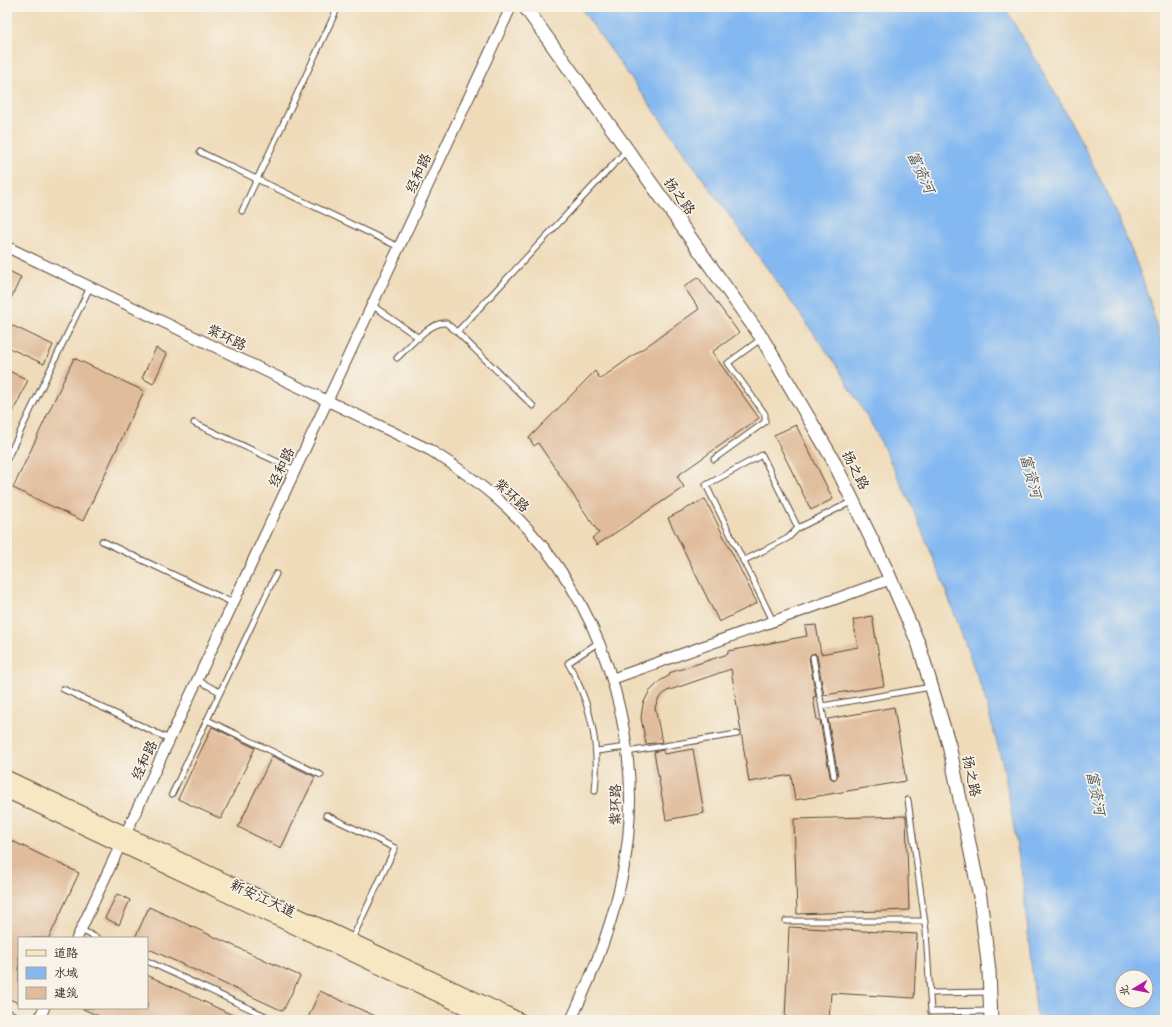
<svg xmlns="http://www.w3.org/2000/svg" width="1172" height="1027" viewBox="0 0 1172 1027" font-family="Pangolin,'LXGW WenKai TC',sans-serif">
  <rect width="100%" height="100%" fill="#f7f3e8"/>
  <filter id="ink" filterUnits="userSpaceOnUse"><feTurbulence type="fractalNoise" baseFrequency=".025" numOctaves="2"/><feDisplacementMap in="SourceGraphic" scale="8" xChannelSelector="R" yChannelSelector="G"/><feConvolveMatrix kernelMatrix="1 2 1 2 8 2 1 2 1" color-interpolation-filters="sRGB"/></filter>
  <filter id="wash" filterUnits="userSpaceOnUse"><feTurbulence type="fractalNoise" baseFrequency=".012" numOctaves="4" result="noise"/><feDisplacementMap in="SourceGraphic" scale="16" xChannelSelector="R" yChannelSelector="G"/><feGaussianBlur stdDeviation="0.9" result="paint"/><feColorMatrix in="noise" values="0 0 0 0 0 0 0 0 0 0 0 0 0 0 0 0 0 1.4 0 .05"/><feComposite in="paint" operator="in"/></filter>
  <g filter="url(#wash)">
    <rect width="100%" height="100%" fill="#efdbba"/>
    <path fill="#83b8f1" stroke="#5f7188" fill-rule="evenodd" d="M 580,7 L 1004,7 C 1054,88 1104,177 1138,267 C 1149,295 1156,325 1165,354 L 1165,1020 L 1037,1020 L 1023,882 L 1004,769 L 984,695 L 938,569 L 909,500 L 876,432 L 837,366 ZM 1122,977 L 1146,977 L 1146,1001 L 1122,1001 Z"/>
    <g id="blocks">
      <path fill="#e0bc9b" d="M 7,270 L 21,277 L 7,307 Z
        M 698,277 L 739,333 L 712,352 L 759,418 L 677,476 L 684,487 L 597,545 L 592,538 L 599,533 L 538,443 L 534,446 L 529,438 L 595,371 L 600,379 L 699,309 L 684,287 Z
        M 7,323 L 53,345 L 44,364 L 7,347 Z
        M 156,348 L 167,354 L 153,384 L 142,378 Z
        M 74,358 L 144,391 L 83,521 L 13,488 Z
        M 7,370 L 28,380 L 7,425 Z
        M 796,425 L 833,499 L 811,510 L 774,435 Z
        M 705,499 L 757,603 L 719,622 L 668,518 Z
        M 872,616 L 884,686 L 824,695 L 817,656 L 815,653 L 811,654 L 809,658 L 816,697 L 813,697 L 817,720 L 820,720 L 830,777 L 834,780 L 838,775 L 828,719 L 894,707 L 906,781 L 795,800 L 791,775 L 749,782 L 731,669 L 667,691 L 659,698 L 655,707 L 662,742 L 646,744 L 641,718 L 643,704 L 649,692 L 660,681 L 670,675 L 669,673 L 728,654 L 728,651 L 807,636 L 805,626 L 816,625 L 821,654 L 858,647 L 853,620 Z
        M 212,727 L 255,748 L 221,819 L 178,799 Z
        M 693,749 L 704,813 L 666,820 L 654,752 L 663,750 L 664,754 Z
        M 272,756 L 315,777 L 281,848 L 238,827 Z
        M 906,816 L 909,910 L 797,914 L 794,819 Z
        M 10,840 L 79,873 L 49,938 L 19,938 L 19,1003 L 7,998 L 7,845 Z
        M 117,894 L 130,900 L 119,925 L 105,918 Z
        M 149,907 L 300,976 L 283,1011 L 147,948 L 147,938 L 135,938 Z
        M 789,927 L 917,934 L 914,998 L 831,993 L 829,1020 L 785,1020 Z
        M 147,975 L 243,1020 L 107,1020 L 81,1008 L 147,1008 Z
        M 320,991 L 384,1020 L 307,1020 Z"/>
    </g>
  </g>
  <g filter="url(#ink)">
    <use href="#blocks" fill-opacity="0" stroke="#564535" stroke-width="1"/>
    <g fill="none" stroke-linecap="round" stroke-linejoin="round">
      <g stroke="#564535" stroke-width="7">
        <path id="service" d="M 200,152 L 399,247
          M 242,211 L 338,7
          M 372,305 L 419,338
          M 397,358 C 409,347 430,321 446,323 L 457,332
          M 533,406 L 457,332 L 627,150
          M 194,423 L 295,470
          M 7,459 L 90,287
          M 714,459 L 765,422 L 765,414 L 728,363 L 761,339
          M 102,541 L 233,603
          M 743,561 L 788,538 L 798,528 L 853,501
          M 773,621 L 706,485 L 762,455 L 798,528
          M 813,657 L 834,776
          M 197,680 L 220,692
          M 63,689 L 169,739
          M 822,706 L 931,687
          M 207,720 L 321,775
          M 597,751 L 627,747
          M 627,752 L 737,734
          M 595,791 C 600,745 591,703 568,663 L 599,642
          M 172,794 L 276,574
          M 908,800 L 926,931 L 931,1012 L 991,1011
          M 326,815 L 395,848 L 352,939
          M 786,921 L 925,921
          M 81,930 L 97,938
          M 147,961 L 274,1020
          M 931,993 L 990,992
          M 7,1012 L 24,1020"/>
      </g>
      <g stroke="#564535" stroke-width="12">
        <path id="minor" d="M 7,247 L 430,450 C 466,472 500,498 529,530 C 610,620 646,753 623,872 C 613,924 594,972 571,1020
          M 612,679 L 891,579
          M 77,938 L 511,7
          M 39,1020 L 44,1008"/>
      </g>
      <g stroke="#564535" stroke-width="15">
        <path id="tertiary" d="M 525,7 L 762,338 L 832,458 L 887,571 L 919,645 L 949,745 L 980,897 L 989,971 L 991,1020"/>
      </g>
      <g stroke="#564535" stroke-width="16">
        <path id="secondary" d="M 7,778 L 519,1020
          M 7,791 L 492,1020"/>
      </g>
      <use href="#service" stroke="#fff" stroke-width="5"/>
      <use href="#minor" stroke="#fff" stroke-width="10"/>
      <use href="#tertiary" stroke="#fff" stroke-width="13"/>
      <use href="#secondary" stroke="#f7e8c3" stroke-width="14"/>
    </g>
  </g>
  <g text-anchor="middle" stroke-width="3.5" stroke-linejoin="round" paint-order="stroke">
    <g font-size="14" fill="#3b2a1e" stroke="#f7f3e8">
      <text transform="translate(418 173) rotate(-65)" y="5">经和路</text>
      <text transform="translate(680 196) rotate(54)" y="5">扬之路</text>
      <text transform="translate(227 337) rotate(26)" y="5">紫环路</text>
      <text transform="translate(281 467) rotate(-65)" y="5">经和路</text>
      <text transform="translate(856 470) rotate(63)" y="5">扬之路</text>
      <text transform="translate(512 495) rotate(43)" y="5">紫环路</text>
      <text transform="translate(144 760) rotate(-65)" y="5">经和路</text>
      <text transform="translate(972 776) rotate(78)" y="5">扬之路</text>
      <text transform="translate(615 805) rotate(-89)" y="5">紫环路</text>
      <text transform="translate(263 898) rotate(25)" y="5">新安江大道</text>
    </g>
    <g font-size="15" font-style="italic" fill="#51555d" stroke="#f7f3e8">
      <text transform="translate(921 172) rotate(65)" y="5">富资河</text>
      <text transform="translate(1031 476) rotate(75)" y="5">富资河</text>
      <text transform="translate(1096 793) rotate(79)" y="5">富资河</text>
    </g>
  </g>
  <rect width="1172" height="1027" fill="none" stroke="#f7f3e8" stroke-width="24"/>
  <rect x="18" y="937" width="130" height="72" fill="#f7f3e8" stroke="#aca397"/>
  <rect x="26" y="950" width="20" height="6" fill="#f7e8c3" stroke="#aca397"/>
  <text x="54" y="957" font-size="12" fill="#3b2a1e">道路</text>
  <rect x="26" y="967" width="20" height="12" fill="#83b8f1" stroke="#aca397"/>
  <text x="54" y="977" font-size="12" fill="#3b2a1e">水域</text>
  <rect x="26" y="987" width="20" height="12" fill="#e0bc9b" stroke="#aca397"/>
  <text x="54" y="997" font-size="12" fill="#3b2a1e">建筑</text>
  <g transform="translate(1134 989) rotate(260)"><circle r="19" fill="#f7f3e8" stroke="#aca397"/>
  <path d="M0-3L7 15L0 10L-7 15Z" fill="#b5179e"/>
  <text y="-6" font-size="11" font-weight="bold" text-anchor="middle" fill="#3b2a1e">北</text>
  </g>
</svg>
